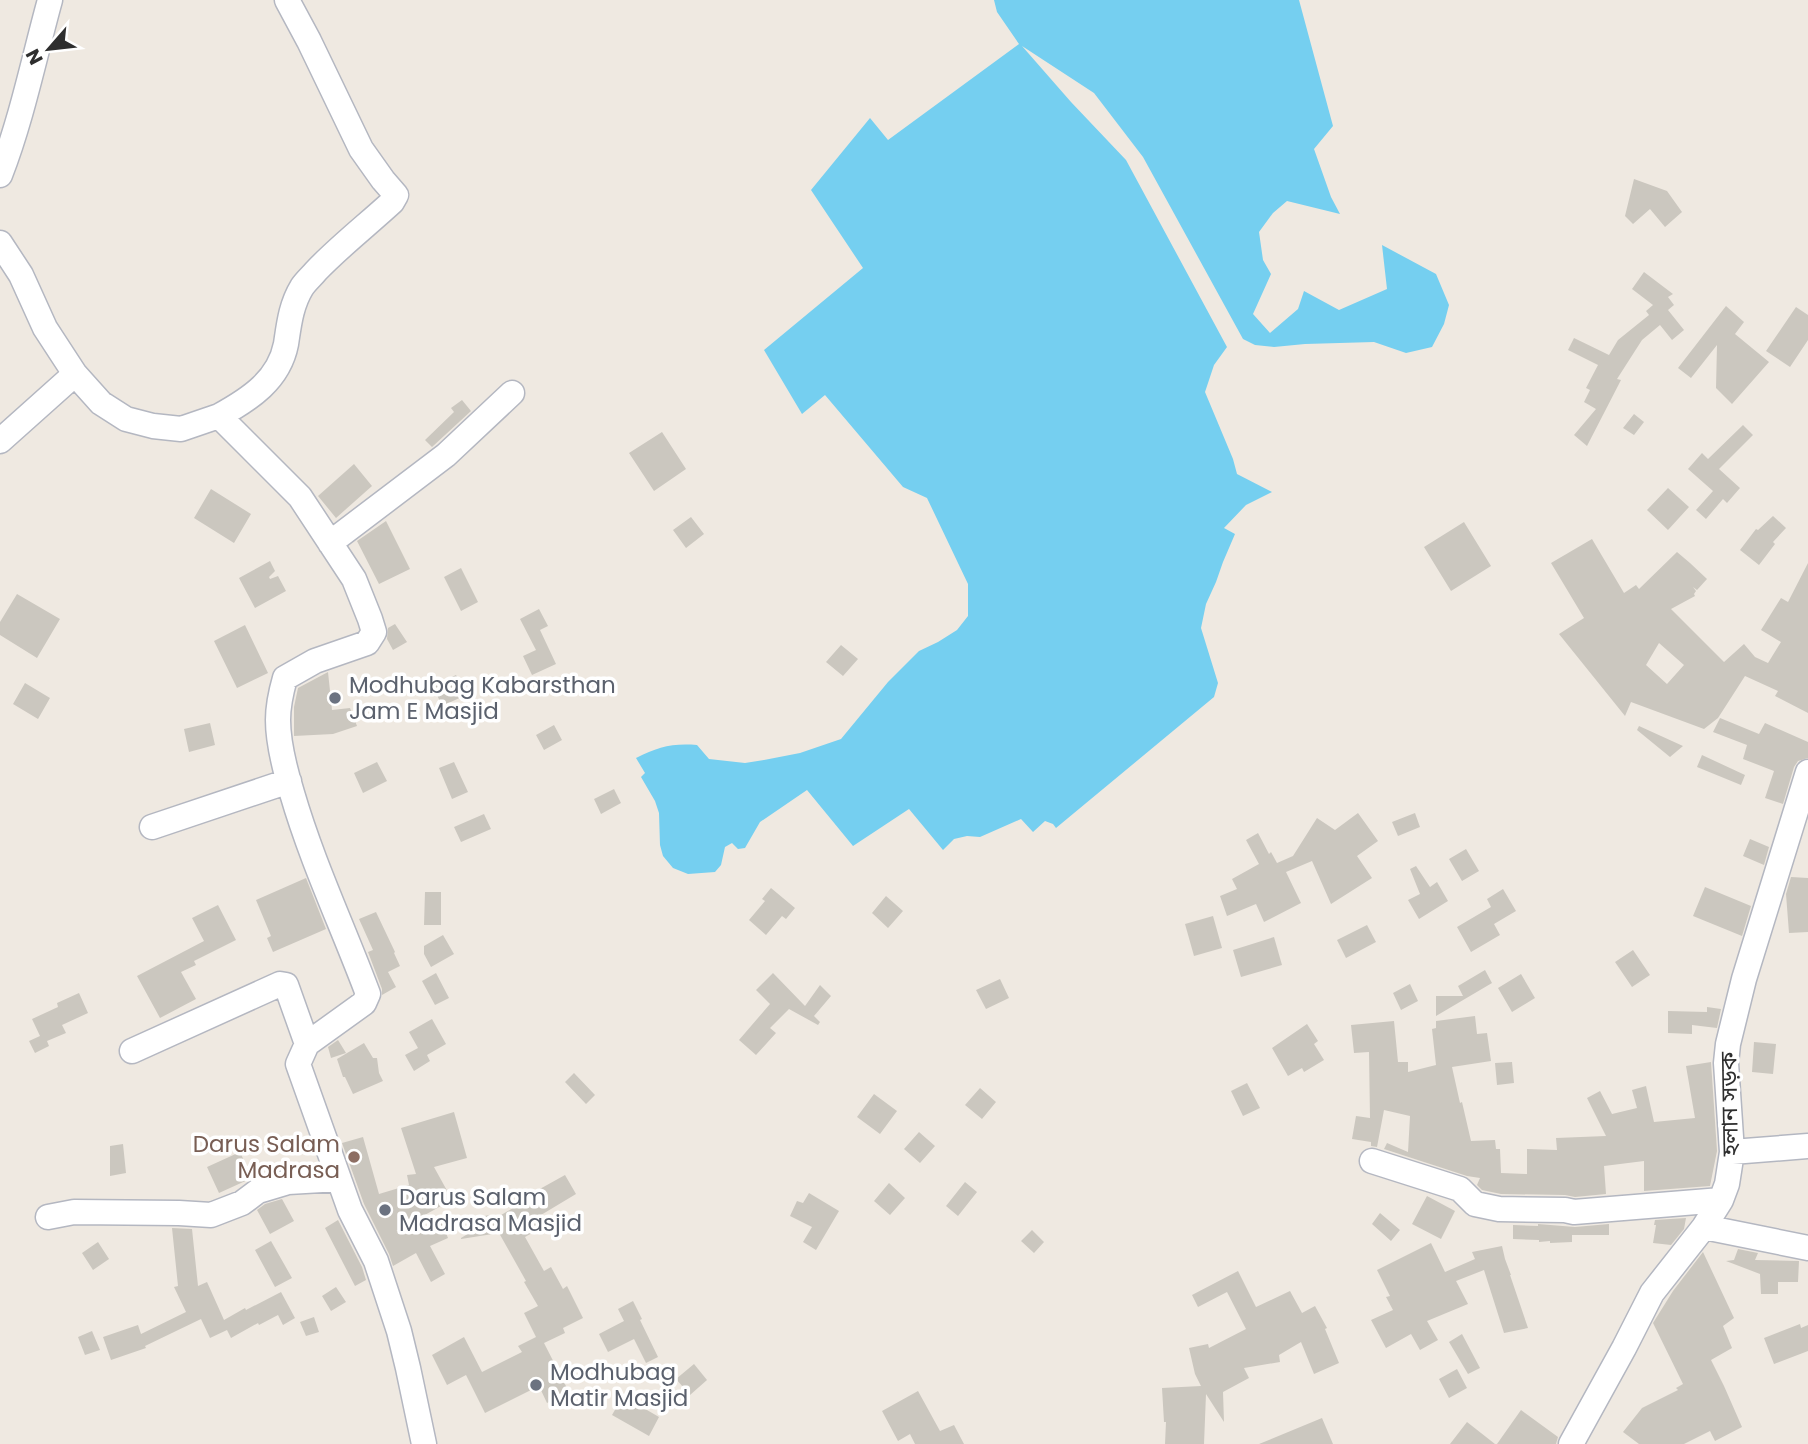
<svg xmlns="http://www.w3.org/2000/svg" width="1808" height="1444" viewBox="0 0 1808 1444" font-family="Poppins,'Noto Sans Bengali',sans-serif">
  <rect width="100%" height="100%" fill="#efe9e1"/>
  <path fill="#75cff0" d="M 994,0 L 1299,0 L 1333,126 L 1314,149 L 1331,197 L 1340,214 L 1287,201 L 1273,213 L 1259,232 L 1263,260 L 1271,274 L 1253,314 L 1270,333 L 1298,309 L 1304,291 L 1339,310 L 1387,289 L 1382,245 L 1436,274 L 1449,305 L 1444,324 L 1432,347 L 1406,353 L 1374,342 L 1305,344 L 1274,347 L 1255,345 L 1243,339 L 1143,157 L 1094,93 L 1022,46 L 1071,102 L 1126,160 L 1227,347 L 1214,365 L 1205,392 L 1233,459 L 1237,474 L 1272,492 L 1246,505 L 1224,528 L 1235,534 L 1223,562 L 1216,582 L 1206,604 L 1201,628 L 1218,683 L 1214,697 L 1056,828 L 1053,824 L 1045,821 L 1033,832 L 1021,819 L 980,837 L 967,836 L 954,839 L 943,850 L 909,809 L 853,846 L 807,790 L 760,822 L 745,848 L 738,849 L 732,843 L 725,847 L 721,865 L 715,872 L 688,874 L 673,868 L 663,856 L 660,845 L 659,813 L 655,801 L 641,777 L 645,773 L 636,758 C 658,747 672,743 697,745 L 709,759 L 745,763 L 764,760 L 800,753 L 841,739 L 888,682 L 919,651 L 938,642 L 957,630 L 968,616 L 968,584 L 927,498 L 903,487 L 825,395 L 802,414 L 764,350 L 863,268 L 811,190 L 870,118 L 888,140 L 1019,44 L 997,12 Z"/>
  <path fill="#cbc7bf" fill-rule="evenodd" d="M 1634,179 L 1667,191 L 1682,212 L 1665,227 L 1650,209 L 1633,224 L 1625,216 Z
    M 1644,272 L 1673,294 L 1668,297 L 1674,305 L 1668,310 L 1684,330 L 1672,340 L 1660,325 L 1642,340 L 1617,379 L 1621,380 L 1587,446 L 1574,435 L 1596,409 L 1584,402 L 1590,390 L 1586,388 L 1598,365 L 1568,350 L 1574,338 L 1609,355 L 1618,340 L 1649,315 L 1646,311 L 1653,305 L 1632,289 Z
    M 1726,306 L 1744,322 L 1735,334 L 1769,362 L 1732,404 L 1716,388 L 1717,345 L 1691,378 L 1678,368 Z
    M 1796,307 L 1808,315 L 1808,340 L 1790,367 L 1766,351 Z
    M 462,400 L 471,411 L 432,447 L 425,440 L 454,412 L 451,408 Z
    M 1634,414 L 1644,422 L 1634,435 L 1623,428 Z
    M 1743,425 L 1753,435 L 1719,469 L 1740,488 L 1727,503 L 1723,499 L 1706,519 L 1696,510 L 1713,491 L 1688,469 L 1702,453 L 1708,459 Z
    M 662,432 L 686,469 L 654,491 L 629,453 Z
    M 354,464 L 372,486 L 336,518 L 318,496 Z
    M 1668,488 L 1689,507 L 1668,530 L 1647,510 Z
    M 211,489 L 251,514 L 234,543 L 194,518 Z
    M 1773,516 L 1786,528 L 1773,542 L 1775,544 L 1759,565 L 1740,550 L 1756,529 L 1758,530 Z
    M 691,517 L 704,534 L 686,548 L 673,530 Z
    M 386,521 L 410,569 L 379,584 L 357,541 Z
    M 1464,522 L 1491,566 L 1451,591 L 1424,547 Z
    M 1592,539 L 1624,593 L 1636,585 L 1639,589 L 1677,552 L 1690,563 L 1707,579 L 1697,590 L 1693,587 L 1696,591 L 1694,594 L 1695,596 L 1671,609 L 1724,662 L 1744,644 L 1755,657 L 1768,663 L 1781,642 L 1761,630 L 1781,598 L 1788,602 L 1808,563 L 1808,713 L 1775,696 L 1778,691 L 1745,676 L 1718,718 L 1704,729 L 1631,702 L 1625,716 L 1559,634 L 1584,618 L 1551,563 ZM 1659,643 L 1684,665 L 1667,684 L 1646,665 Z
    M 270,561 L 275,571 L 269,577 L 270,579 L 278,576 L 286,591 L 255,608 L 239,578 Z
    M 461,568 L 478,602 L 461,611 L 444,577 Z
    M 17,594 L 60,619 L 37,658 L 0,635 L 0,622 Z
    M 539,609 L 548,626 L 540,630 L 556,664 L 532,675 L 523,656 L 536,650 L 520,619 Z
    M 395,624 L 407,642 L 393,650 L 387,639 L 388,628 Z
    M 245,625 L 268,673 L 237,688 L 214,641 Z
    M 841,645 L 858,659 L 843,676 L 826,662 Z
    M 328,672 L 332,710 L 350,708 L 357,726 L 333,734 L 294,736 L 294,707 L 298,688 Z
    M 456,675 L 466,695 L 442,706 L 433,686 Z
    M 25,683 L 50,698 L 38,719 L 13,704 Z
    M 1720,718 L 1759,734 L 1765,723 L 1808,742 L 1808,758 L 1798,761 L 1794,767 L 1783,804 L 1765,798 L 1774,771 L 1743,759 L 1747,745 L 1713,732 Z
    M 210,723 L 215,745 L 189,752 L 184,729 Z
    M 554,725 L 562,740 L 544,750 L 536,735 Z
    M 1639,726 L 1683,746 L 1670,757 L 1637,730 Z
    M 1702,755 L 1745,775 L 1741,785 L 1697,767 Z
    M 377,762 L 387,781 L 363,793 L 354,773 Z
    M 454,762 L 468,792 L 452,799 L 439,768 Z
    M 614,789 L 621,803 L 601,814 L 594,799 Z
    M 1358,813 L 1378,841 L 1357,856 L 1372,878 L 1331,904 L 1312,861 L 1286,872 L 1301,903 L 1264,922 L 1256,904 L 1227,916 L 1220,896 L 1237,889 L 1232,879 L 1259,864 L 1246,840 L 1258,833 L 1269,854 L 1271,852 L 1277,863 L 1293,856 L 1317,818 L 1335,830 Z
    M 1415,813 L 1420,827 L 1398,836 L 1392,822 Z
    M 484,814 L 491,829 L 461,842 L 454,827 Z
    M 1750,839 L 1769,847 L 1764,865 L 1743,856 Z
    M 1466,849 L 1479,871 L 1462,881 L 1449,859 Z
    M 1416,866 L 1430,887 L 1437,882 L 1448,901 L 1419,919 L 1408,900 L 1420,894 L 1410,869 Z
    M 1791,877 L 1808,878 L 1808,932 L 1789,933 L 1786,894 Z
    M 306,878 L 326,929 L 273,952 L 267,938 L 271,936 L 256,900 Z
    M 1705,887 L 1751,906 L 1742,936 L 1693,916 Z
    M 771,888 L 795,908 L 786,919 L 782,916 L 766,935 L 749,920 L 765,901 L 762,899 Z
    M 1503,889 L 1516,911 L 1494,924 L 1500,935 L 1471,952 L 1457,927 L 1491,907 L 1487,899 Z
    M 425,892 L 441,892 L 441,925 L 424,925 Z
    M 886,896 L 903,911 L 888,928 L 872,913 Z
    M 218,905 L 236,940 L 194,961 L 196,965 L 181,972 L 196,999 L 160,1018 L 137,976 L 204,941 L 192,918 Z
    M 376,912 L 395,952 L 394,953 L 400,966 L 388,972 L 396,987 L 382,995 L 382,989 L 368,952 L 373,950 L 359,919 Z
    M 1213,916 L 1222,948 L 1194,956 L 1185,924 Z
    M 1367,925 L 1376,942 L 1346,958 L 1337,940 Z
    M 443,935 L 454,954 L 431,967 L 424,954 L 424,946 Z
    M 1274,937 L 1282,965 L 1241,977 L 1233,950 Z
    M 1633,950 L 1650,975 L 1632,987 L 1615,962 Z
    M 1485,970 L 1492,983 L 1436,1016 L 1436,996 L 1463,996 L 1458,986 Z
    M 436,973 L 449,998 L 435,1005 L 422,981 Z
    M 773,973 L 805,1006 L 820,985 L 831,996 L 814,1016 L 820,1022 L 818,1025 L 789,1009 L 770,1028 L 776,1033 L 756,1055 L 739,1040 L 770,1004 L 756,990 Z
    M 1521,974 L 1535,998 L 1512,1012 L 1498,988 Z
    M 1000,979 L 1009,998 L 986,1009 L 976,990 Z
    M 1410,984 L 1418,1001 L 1401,1010 L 1393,993 Z
    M 79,993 L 88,1013 L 62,1025 L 66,1033 L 47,1041 L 49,1046 L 35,1053 L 29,1041 L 40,1036 L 32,1019 L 58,1007 L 57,1003 Z
    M 1707,1007 L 1721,1009 L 1717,1028 L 1692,1025 L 1692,1034 L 1668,1033 L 1668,1011 L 1707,1012 Z
    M 1475,1016 L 1477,1034 L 1487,1033 L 1491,1061 L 1452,1067 L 1460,1103 L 1462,1102 L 1471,1141 L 1495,1140 L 1496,1149 L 1500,1149 L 1501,1173 L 1527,1174 L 1527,1149 L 1557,1150 L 1556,1138 L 1606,1136 L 1587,1098 L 1600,1091 L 1612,1114 L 1637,1108 L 1632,1090 L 1646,1086 L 1654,1122 L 1695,1118 L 1686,1066 L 1711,1062 L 1717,1151 L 1710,1186 L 1644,1191 L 1644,1161 L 1604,1166 L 1606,1194 L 1575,1197 L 1565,1195 L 1501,1194 L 1482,1190 L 1477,1185 L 1480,1178 L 1467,1176 L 1384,1149 L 1387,1143 L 1408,1152 L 1410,1116 L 1384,1110 L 1377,1147 L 1371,1146 L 1371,1142 L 1352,1139 L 1356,1116 L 1370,1118 L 1369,1052 L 1354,1053 L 1351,1025 L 1394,1021 L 1398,1062 L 1408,1062 L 1408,1072 L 1436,1065 L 1432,1029 L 1436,1028 L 1436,1021 Z
    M 432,1019 L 446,1044 L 427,1055 L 430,1061 L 414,1071 L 405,1055 L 418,1048 L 409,1032 Z
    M 1307,1024 L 1318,1041 L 1314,1044 L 1324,1060 L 1304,1072 L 1302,1068 L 1288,1076 L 1272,1048 Z
    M 338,1040 L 346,1053 L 331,1058 L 328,1047 Z
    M 1754,1042 L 1776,1044 L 1773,1074 L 1752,1072 Z
    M 364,1043 L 373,1058 L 377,1058 L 379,1073 L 383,1081 L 353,1094 L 345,1077 L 343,1077 L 337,1059 Z
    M 1512,1062 L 1514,1083 L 1497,1085 L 1495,1063 Z
    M 574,1073 L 595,1095 L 586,1104 L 565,1082 Z
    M 1247,1083 L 1260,1108 L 1243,1116 L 1231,1091 Z
    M 980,1088 L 996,1102 L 982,1119 L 965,1105 Z
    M 874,1094 L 897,1111 L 880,1134 L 857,1117 Z
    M 454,1112 L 467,1158 L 434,1167 L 450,1196 L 450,1201 L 396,1231 L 442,1223 L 448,1238 L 430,1246 L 445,1274 L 431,1282 L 416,1253 L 393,1266 L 389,1254 L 364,1204 L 342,1143 L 363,1137 L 379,1194 L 409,1185 L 407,1175 L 416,1174 L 401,1128 Z
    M 919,1132 L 935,1146 L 920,1163 L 904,1149 Z
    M 123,1144 L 126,1173 L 110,1176 L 110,1146 Z
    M 240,1152 L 252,1178 L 219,1193 L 207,1167 Z
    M 565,1175 L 576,1194 L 541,1215 L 546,1225 L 525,1237 L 544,1271 L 551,1267 L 563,1289 L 567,1286 L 583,1318 L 563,1328 L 565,1333 L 544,1343 L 569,1392 L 547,1403 L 539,1386 L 485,1413 L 466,1375 L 447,1385 L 432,1355 L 464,1337 L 482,1372 L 522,1352 L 518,1346 L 536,1337 L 524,1313 L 538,1306 L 524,1282 L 526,1281 L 499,1233 L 461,1239 L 461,1238 L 476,1229 L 474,1218 L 490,1215 L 491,1221 L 518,1205 L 515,1200 L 528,1193 L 529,1195 Z
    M 965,1182 L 977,1192 L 958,1216 L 946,1206 Z
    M 889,1183 L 905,1198 L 890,1215 L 874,1201 Z
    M 809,1193 L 839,1211 L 816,1250 L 803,1242 L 812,1227 L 790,1216 L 797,1201 L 803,1203 Z
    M 1427,1196 L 1455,1211 L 1441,1239 L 1412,1224 Z
    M 282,1199 L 294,1221 L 270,1234 L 257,1210 L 265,1204 Z
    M 1380,1213 L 1400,1230 L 1391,1241 L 1372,1224 Z
    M 1686,1218 L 1684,1229 L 1671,1245 L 1653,1243 L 1656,1225 L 1654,1225 L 1655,1220 Z
    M 338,1220 L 362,1267 L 366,1280 L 355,1286 L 325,1228 Z
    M 1538,1224 L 1575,1227 L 1609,1224 L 1609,1235 L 1572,1235 L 1572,1242 L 1550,1243 L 1550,1241 L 1539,1242 L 1539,1240 L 1513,1239 L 1513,1225 L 1538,1226 Z
    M 172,1228 L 192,1229 L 198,1286 L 207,1282 L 224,1320 L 245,1308 L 246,1310 L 281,1292 L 295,1318 L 283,1325 L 278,1315 L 259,1325 L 258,1323 L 231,1338 L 227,1330 L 210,1338 L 201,1319 L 145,1346 L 146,1348 L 111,1360 L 103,1337 L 138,1325 L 141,1334 L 186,1312 L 174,1287 L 178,1286 Z
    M 1032,1230 L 1044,1242 L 1034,1253 L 1021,1241 Z
    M 271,1241 L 292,1278 L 275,1287 L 255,1250 Z
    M 98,1242 L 109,1259 L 93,1270 L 82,1253 Z
    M 1431,1243 L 1445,1272 L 1475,1259 L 1472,1252 L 1502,1246 L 1505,1259 L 1511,1275 L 1510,1275 L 1528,1328 L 1504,1333 L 1484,1270 L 1456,1281 L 1468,1304 L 1427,1321 L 1438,1340 L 1420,1350 L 1411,1334 L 1386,1348 L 1371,1320 L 1393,1310 L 1386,1297 L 1390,1296 L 1377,1270 Z
    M 1738,1249 L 1758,1253 L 1755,1260 L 1799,1261 L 1798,1282 L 1778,1282 L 1778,1294 L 1761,1294 L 1760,1274 L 1726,1261 L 1734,1260 Z
    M 1703,1252 L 1734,1318 L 1723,1326 L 1732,1348 L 1711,1360 L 1724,1386 L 1742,1427 L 1715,1441 L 1710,1431 L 1684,1444 L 1639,1444 L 1623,1432 L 1642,1408 L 1678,1390 L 1676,1388 L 1683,1384 L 1653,1323 L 1673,1291 Z
    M 1238,1271 L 1256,1307 L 1290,1291 L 1302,1313 L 1315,1306 L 1327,1328 L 1325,1329 L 1339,1363 L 1314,1374 L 1301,1342 L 1279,1355 L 1280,1362 L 1244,1368 L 1249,1378 L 1223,1392 L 1224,1422 L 1206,1394 L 1204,1444 L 1165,1444 L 1166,1422 L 1164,1422 L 1162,1388 L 1201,1386 L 1195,1374 L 1189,1348 L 1208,1344 L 1209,1348 L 1246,1329 L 1227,1292 L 1198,1307 L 1192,1295 Z
    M 336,1287 L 346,1302 L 331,1311 L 322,1296 Z
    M 633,1301 L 642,1319 L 640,1320 L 658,1357 L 646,1363 L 634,1339 L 608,1352 L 599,1334 L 624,1321 L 618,1309 Z
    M 314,1317 L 319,1332 L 306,1336 L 300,1322 Z
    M 1800,1324 L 1801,1328 L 1808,1325 L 1808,1351 L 1774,1364 L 1764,1338 Z
    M 92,1331 L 100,1350 L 85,1355 L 78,1337 Z
    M 1462,1334 L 1480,1368 L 1468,1374 L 1449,1342 Z
    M 694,1364 L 707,1380 L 690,1395 L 676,1379 Z
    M 1457,1369 L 1467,1388 L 1449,1398 L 1439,1379 Z
    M 918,1391 L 940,1431 L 954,1425 L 964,1444 L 915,1444 L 910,1434 L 898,1441 L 882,1411 Z
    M 623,1396 L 659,1417 L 649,1436 L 612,1415 Z
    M 1521,1410 L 1558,1437 L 1556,1444 L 1497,1444 Z
    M 1322,1418 L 1333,1444 L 1259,1444 Z
    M 1467,1422 L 1495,1444 L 1450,1444 Z"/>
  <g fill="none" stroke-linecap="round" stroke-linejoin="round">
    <g stroke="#b4b7c1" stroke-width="27">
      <path id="minor" d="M 287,0 L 309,41 L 361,149 L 383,180 L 396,195 L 392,202 C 367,225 340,246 316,271 C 312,276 306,281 302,287 C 291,305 289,324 286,344 C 279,380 250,399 219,416 L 300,497 L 354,579 L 370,619 L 374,632 L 367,643 L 315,661 L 285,678 C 281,692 278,705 278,720 C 278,744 285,770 292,793 C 312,862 343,927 368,994 L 364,1003 L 307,1044 L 298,1064 L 350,1210 L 376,1261 L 399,1331 L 408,1368 L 424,1444
        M 0,175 C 22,118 34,58 50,0
        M 0,243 L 21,275 L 45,328 L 75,374 L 101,403 L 126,419 L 153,426 L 181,429 L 219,416
        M 0,441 L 75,374
        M 330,543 L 446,455 L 512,393
        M 152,827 L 289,781
        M 132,1051 L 280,984 L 286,985 L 307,1044
        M 1732,1152 L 1808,1146
        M 1372,1161 L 1460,1189 L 1475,1204 L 1499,1209 L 1565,1210 L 1574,1212 L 1721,1200
        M 48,1217 L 74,1212 L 179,1213 L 211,1215 L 242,1203 L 258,1191 L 288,1182 L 339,1179
        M 1704,1227 L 1808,1248
        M 1571,1444 L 1624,1348 L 1652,1293 L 1704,1227 L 1721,1200 L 1727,1184 L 1732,1152 L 1726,1063 L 1728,1044 L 1744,979 L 1808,772"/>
    </g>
    <use href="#minor" stroke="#fff" stroke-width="24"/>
  </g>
  <g fill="#6b7280" stroke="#fff" stroke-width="2.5">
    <circle cx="335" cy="698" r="7"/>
    <circle cx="385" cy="1210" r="7"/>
    <circle cx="536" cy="1385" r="7"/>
  </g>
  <circle fill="#8d6e63" stroke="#fff" stroke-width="2.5" cx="354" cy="1157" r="7"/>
  <g text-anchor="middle" stroke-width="7" stroke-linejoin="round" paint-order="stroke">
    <g font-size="23" fill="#5b616d" stroke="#fff" text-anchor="start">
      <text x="349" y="693">Modhubag Kabarsthan<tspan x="349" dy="26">Jam E Masjid</tspan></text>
      <text x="399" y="1205">Darus Salam<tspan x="399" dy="26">Madrasa Masjid</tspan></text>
      <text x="550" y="1380">Modhubag<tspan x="550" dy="26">Matir Masjid</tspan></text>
    </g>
    <g font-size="23" fill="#2e2e2e" stroke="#fff">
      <text transform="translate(1729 1104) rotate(-91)" y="8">হলান সড়ক</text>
    </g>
    <g font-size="23" fill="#785e54" stroke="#fff" text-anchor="end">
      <text x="340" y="1152">Darus Salam<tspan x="340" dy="26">Madrasa</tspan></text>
    </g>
  </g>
  <g transform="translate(49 49) rotate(242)" stroke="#ffffff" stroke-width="5" paint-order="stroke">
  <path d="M0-5L12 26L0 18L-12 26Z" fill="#2e2e2e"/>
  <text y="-10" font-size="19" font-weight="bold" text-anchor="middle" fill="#2e2e2e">N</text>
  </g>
</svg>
